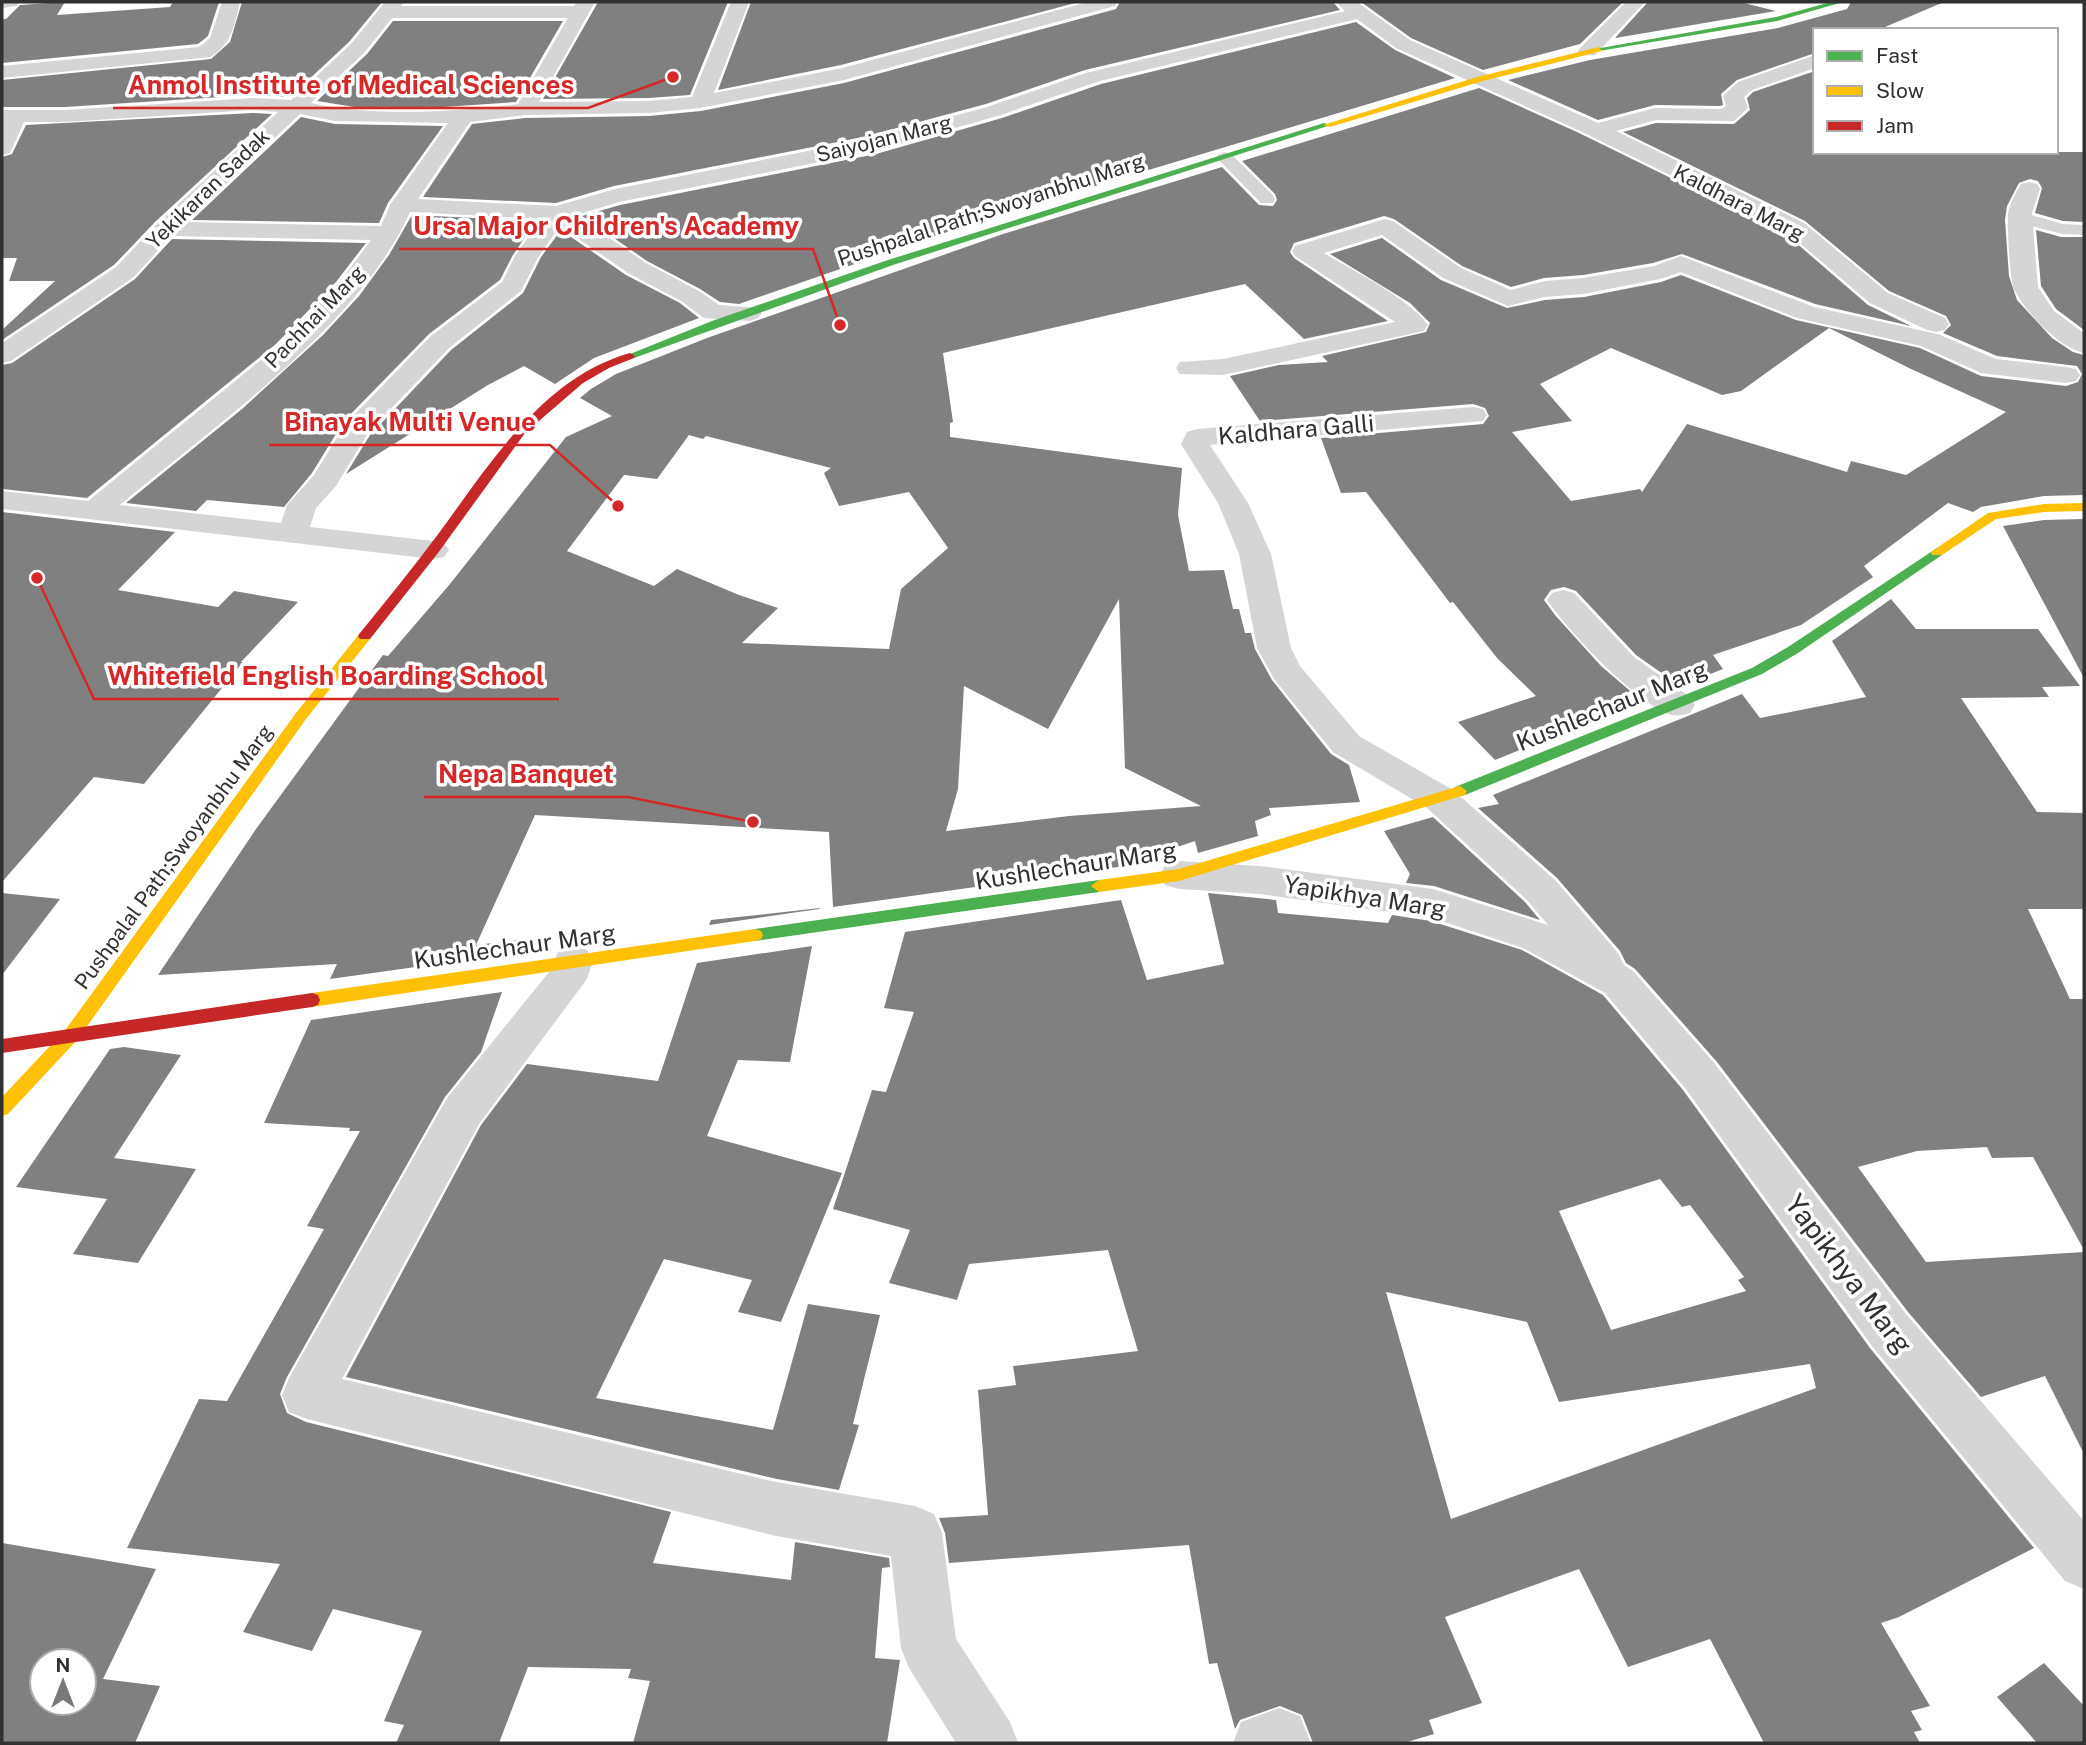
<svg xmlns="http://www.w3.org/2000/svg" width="2086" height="1745" viewBox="0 0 2086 1745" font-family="'Public Sans',sans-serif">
  <rect width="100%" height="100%" fill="#fff"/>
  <path fill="#808080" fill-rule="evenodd" d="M 65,2 L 57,15 L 170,7 L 173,2 L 219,2 L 208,36 L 198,44 L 2,63 L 2,19 L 6,19 L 20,5 Z
    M 242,2 L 382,2 L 349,42 L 290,97 L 253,95 L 65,107 L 2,107 L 2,80 L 211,59 L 230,42 Z
    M 407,2 L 574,2 L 406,3 Z
    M 598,2 L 728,2 L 690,95 L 649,98 L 543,99 Z
    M 751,2 L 1079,2 L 841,65 L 718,90 Z
    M 1120,2 L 1333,2 L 1340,10 L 1085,70 L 986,104 L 863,137 L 614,186 L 556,203 L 423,197 L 472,124 L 525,118 L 649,116 L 701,111 L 844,83 L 1116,9 Z
    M 1361,2 L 1609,2 L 1622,3 L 1580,44 L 1483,70 L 1411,38 Z
    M 1648,2 L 1740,2 L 1776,11 L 1615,38 Z
    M 1851,2 L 1944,2 L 1878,30 L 1815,30 L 1815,53 L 1737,80 L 1721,94 L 1723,105 L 1720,106 L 1655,105 L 1598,120 L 1508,80 L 1590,60 L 1778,28 L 1847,9 Z
    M 393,21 L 563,21 L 516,102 L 414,109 L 361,108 L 317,101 L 367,54 Z
    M 1356,22 L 1395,50 L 1455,78 L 985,219 L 739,304 L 720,302 L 700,289 L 647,261 L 582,216 L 620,205 L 876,154 L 1002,118 L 1101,84 Z
    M 1815,71 L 1815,152 L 2084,152 L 2084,222 L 2063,221 L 2035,213 L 2042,188 L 2038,181 L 2030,179 L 2019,183 L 2007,206 L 2005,220 L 2009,276 L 2017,300 L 2052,338 L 2073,352 L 2084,355 L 2084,495 L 2044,496 L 1981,507 L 1973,512 L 1948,503 L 1864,566 L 1873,577 L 1801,625 L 1713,655 L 1723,669 L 1680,686 L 1636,655 L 1576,591 L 1564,587 L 1551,590 L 1544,600 L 1555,615 L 1601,666 L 1642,701 L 1495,760 L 1458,722 L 1536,696 L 1497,658 L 1453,602 L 1450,603 L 1366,492 L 1341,493 L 1321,438 L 1483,424 L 1489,416 L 1485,408 L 1473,404 L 1260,421 L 1230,376 L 1279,365 L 1328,362 L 1322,356 L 1426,332 L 1430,323 L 1410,303 L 1330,254 L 1382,238 L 1441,280 L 1507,308 L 1545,300 L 1584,297 L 1661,282 L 1681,275 L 1796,320 L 1920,348 L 1981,376 L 2066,386 L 2078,382 L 2082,374 L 2077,366 L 1997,356 L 1943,333 L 1951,325 L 1946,316 L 1889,291 L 1805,221 L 1623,132 L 1656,123 L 1734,124 L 1750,110 L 1747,98 L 1753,92 ZM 1829,328 L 1911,369 L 2006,412 L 1906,475 L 1851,461 L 1847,472 L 1687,424 L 1642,492 L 1640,489 L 1571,501 L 1512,432 L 1572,421 L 1540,384 L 1611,348 L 1722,395 L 1741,391 Z
    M 1479,88 L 1577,132 L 1787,235 L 1868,305 L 1911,326 L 1815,304 L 1682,254 L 1653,263 L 1583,275 L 1544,278 L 1511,287 L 1462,266 L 1394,219 L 1384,216 L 1294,243 L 1290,252 L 1294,258 L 1388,321 L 1304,339 L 1245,284 L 943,353 L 953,422 L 950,423 L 950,437 L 1182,468 L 1178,515 L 1189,571 L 1224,570 L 1233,609 L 1239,609 L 1245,633 L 1251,633 L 1255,649 L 1272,680 L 1331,754 L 1349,765 L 1360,802 L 1269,808 L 1271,815 L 1255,821 L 1258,836 L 1198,853 L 1195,841 L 1118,867 L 833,907 L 829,832 L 535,815 L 476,945 L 519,940 L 515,953 L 330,979 L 337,964 L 158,975 L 256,829 L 383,655 L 388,656 L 450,584 L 566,437 L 612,416 L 580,398 L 591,389 L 616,374 L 707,338 L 1003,234 L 1222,167 L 1259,205 L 1273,206 L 1277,200 L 1275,194 L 1242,161 ZM 689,435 L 703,439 L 706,436 L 831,468 L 824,473 L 839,506 L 909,492 L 948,548 L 901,589 L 889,649 L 742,643 L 778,608 L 739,595 L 677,569 L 654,586 L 567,551 L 624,475 L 657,479 ZM 1119,599 L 1125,768 L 1201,806 L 1069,816 L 946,831 L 958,789 L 964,686 L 1048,729 Z
    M 253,113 L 272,114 L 155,222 L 114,265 L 2,340 L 2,330 L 55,281 L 9,281 L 17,258 L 2,258 L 2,157 L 12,154 L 26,125 Z
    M 301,117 L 335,124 L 443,126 L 388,203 L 379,223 L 192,220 Z
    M 412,215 L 536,221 L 513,255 L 500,280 L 429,334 L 344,421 L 312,473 L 284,507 L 207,500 L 196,511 L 126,503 L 242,409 L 323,335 L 359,296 L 389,255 Z
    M 561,230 L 626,275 L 680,303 L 699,318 L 594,358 L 555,384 L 524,366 L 488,385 L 346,474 L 370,435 L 451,350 L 523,293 L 541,257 Z
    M 2036,230 L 2061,237 L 2084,237 L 2084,330 L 2056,309 L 2041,286 Z
    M 172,239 L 366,243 L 336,282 L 276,344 L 87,498 L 2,489 L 2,365 L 12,363 L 135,279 Z
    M 2,512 L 175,532 L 118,590 L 218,607 L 234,591 L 298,602 L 241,662 L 243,662 L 144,784 L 94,777 L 2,882 Z
    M 2084,519 L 2084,678 L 2003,526 L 2044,520 Z
    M 1891,599 L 1916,629 L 2038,629 L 2080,686 L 2042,687 L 2049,697 L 1961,698 L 2037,812 L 2084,813 L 2084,909 L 2028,909 L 2070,999 L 2084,999 L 2084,1250 L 2033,1157 L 1992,1158 L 1987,1147 L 1917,1151 L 1858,1167 L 1926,1262 L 2084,1252 L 2084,1454 L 2045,1376 L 1981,1397 L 1908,1312 L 1717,1062 L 1635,969 L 1626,963 L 1620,951 L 1557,878 L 1478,808 L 1499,804 L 1493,795 L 1742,694 L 1760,718 L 1866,697 L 1832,641 Z
    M 1433,817 L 1525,902 L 1540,920 L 1434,886 L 1406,883 L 1410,874 L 1384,831 Z
    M 2,893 L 60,899 L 2,975 Z
    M 1208,893 L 1276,900 L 1278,913 L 1388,923 L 1392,915 L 1431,921 L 1522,950 L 1603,995 L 1683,1090 L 1870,1348 L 2034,1548 L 1899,1617 L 1881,1623 L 1930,1706 L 1911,1711 L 1922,1730 L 1914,1732 L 1920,1743 L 1764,1743 L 1710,1639 L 1628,1667 L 1579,1569 L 1445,1617 L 1482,1703 L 1429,1720 L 1434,1734 L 1404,1743 L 1313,1743 L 1302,1715 L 1280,1706 L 1240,1720 L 1235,1729 L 1217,1663 L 1209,1664 L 1189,1545 L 949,1563 L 945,1533 L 939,1518 L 988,1515 L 978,1390 L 1016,1385 L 1013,1366 L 1138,1351 L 1108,1250 L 969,1264 L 957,1300 L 889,1283 L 910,1230 L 833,1209 L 872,1090 L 886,1092 L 914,1012 L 884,1008 L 905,932 L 1121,900 L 1147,980 L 1224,964 ZM 1660,1179 L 1682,1207 L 1690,1205 L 1744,1277 L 1738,1280 L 1746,1291 L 1611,1330 L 1559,1211 ZM 1386,1292 L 1527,1322 L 1559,1402 L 1810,1364 L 1816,1388 L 1451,1519 Z
    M 820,908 L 819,909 L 709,925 L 711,920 Z
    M 812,946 L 790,1062 L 738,1060 L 707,1136 L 842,1173 L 781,1322 L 738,1312 L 752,1280 L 664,1259 L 596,1398 L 773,1430 L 808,1304 L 880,1315 L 853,1424 L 859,1425 L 839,1490 L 777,1479 L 346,1377 L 481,1125 L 527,1064 L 658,1081 L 697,963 Z
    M 502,992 L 481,1052 L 445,1097 L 287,1377 L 280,1394 L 287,1413 L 306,1422 L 671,1512 L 653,1563 L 791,1580 L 795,1542 L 889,1558 L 890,1567 L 882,1568 L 875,1658 L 900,1660 L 887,1743 L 633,1743 L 650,1681 L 628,1678 L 631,1669 L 528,1667 L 499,1743 L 396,1743 L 404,1725 L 384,1721 L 422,1631 L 333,1609 L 312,1651 L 243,1632 L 280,1564 L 127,1548 L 199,1399 L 227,1401 L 324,1229 L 307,1226 L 360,1131 L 349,1131 L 350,1128 L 264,1123 L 311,1020 Z
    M 124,1047 L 181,1055 L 114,1158 L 196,1169 L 138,1263 L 73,1254 L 107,1199 L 16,1187 L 110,1049 Z
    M 2,1543 L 156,1569 L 103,1679 L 160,1686 L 135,1743 L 2,1743 ZM 42,1661 L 84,1661 L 84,1703 L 42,1703 Z
    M 2044,1663 L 2084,1706 L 2084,1743 L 2037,1743 L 1997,1697 Z"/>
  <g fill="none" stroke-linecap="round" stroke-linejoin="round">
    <path fill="#d5d5d5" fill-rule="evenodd" d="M 1225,152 L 1231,154 L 1273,195 L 1275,199 L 1273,203 L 1261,203 L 1219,160 L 1217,157 L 1219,154 Z
      M 2020,212 L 2063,224 L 2084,225 L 2084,235 L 2062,234 L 2014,221 L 2011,217 Z"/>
    <path fill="#d5d5d5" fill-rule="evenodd" d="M 2,2 L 19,2 L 17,6 L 2,8 Z
      M 222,2 L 240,2 C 235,24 231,46 210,57 L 2,78 L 2,66 L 199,47 L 210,38 Z
      M 385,2 L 404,2 L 401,6 L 574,6 L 577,2 L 595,2 L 539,102 L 649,101 L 692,97 L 731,2 L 749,2 L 714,93 L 842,68 L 1088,2 L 1117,2 L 1115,6 L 844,80 L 700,108 L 649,113 L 525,115 L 470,122 L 418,199 L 556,206 L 615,189 L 864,140 L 987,107 L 1086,73 L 1345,11 L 1336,2 L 1357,2 L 1410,40 L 1598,123 L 1655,108 L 1721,109 L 1726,106 L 1723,96 L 1738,82 L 1815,55 L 1815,68 L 1752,90 L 1744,97 L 1748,108 L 1734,121 L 1656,120 L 1616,131 L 1804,223 L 1888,293 L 1945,318 L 1949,324 L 1945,330 L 1936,332 L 1927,330 L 1870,303 L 1788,233 L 1578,130 L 1396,48 L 1357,19 L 1100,81 L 1001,115 L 875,151 L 619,202 L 576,215 L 646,263 L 699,291 L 719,305 L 758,308 L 762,313 L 758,318 L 749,321 L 704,318 L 681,301 L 628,273 L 560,226 L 539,256 L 521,291 L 449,348 L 368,433 L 336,486 L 316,508 L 310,527 L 433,541 L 444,543 L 449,550 L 444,557 L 433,559 L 2,509 L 2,491 L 88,501 L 278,346 L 338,284 L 371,240 L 171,236 L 134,277 L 11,361 L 2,363 L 2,343 L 116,267 L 157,224 L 278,112 L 253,110 L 65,122 L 24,122 L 10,153 L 2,155 L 2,110 L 65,110 L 253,98 L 291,100 L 351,44 ZM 392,18 L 568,18 L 518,104 C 456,112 372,117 311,103 L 365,52 ZM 300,114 L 335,121 L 448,123 L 390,205 L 381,226 L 186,222 ZM 410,212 L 541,219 L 515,256 L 502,282 L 431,336 L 346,423 L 314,475 L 287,505 L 281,523 L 120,505 C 214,426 360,325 410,212 Z
      M 1626,2 L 1645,2 L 1595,55 L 1581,55 L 1578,51 L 1581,47 Z
      M 2029,182 L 2037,184 L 2040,189 L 2032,213 L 2038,287 L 2054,311 L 2084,333 L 2084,353 C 2058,347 2026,313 2014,289 C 2010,282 2007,224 2008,214 C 2009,205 2016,192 2021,184 Z
      M 1385,219 L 1393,221 L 1461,268 L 1511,290 L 1545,281 L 1583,278 L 1654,266 L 1681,256 L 1814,307 L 1938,334 L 1996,359 L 2066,367 L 2076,369 L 2080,375 L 2076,381 L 2066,383 L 1981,373 L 1921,346 L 1797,318 L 1681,272 L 1660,279 L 1583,294 L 1545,297 L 1508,306 L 1443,278 L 1382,235 L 1324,253 C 1352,270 1410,299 1428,325 L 1424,331 L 1223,375 L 1180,374 L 1176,368 L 1180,362 L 1223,359 L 1395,322 L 1295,256 L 1292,251 L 1295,246 Z
      M 1473,407 L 1483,409 L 1487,415 L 1483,421 L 1210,445 L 1248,503 L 1271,554 L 1291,648 L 1300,666 L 1359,736 L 1453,790 L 1555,880 L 1618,953 L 1624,965 L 1633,971 L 1715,1064 L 1906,1314 L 2084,1521 L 2084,1589 L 2065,1581 L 1872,1346 L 1685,1088 L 1605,993 L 1523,948 L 1432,918 L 1260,894 L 1179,889 L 1165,885 L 1160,875 L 1165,865 L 1179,861 L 1260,866 L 1433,889 L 1548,925 L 1527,900 L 1427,808 L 1333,752 L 1274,679 L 1257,648 L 1239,554 L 1218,503 L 1181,444 L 1187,432 L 1197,429 Z
      M 1563,590 L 1574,593 L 1634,657 L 1690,697 L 1695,705 L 1690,713 C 1682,715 1677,717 1669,714 C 1635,702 1568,631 1547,600 L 1552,593 Z
      M 573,945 L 587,950 L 593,961 L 587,979 L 479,1124 L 342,1379 L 776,1482 L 915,1506 L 934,1514 L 942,1533 L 956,1639 L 1010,1722 L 1018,1743 L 956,1743 L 909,1668 L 901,1648 L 891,1556 L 776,1536 L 307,1419 L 289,1412 L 282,1395 L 289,1378 L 447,1098 L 549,972 L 559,950 Z
      M 1279,1708 L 1300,1716 L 1311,1743 L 1233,1743 L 1241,1722 Z"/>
    <path fill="#4caf50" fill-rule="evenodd" d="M 1831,2 L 1843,2 L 1777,21 L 1599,51 L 1595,49 L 1776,17 Z
      M 1324,123 L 1331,125 L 893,265 L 634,358 L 625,356 L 712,321 L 885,261 Z
      M 1937,548 L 1943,552 L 1942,555 L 1798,653 L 1762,674 L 1465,795 L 1460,796 L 1453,791 L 1455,787 L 1752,668 L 1788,647 Z
      M 1099,880 L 1107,886 L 1099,892 L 755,941 L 749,939 L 747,935 L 749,931 L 755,929 Z"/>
    <path fill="#ffc107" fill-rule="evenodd" d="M 1599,47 L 1602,51 L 1483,81 L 1330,127 L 1323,125 L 1477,77 Z
      M 2084,503 L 2084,511 L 2044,512 L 1996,519 L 1942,555 L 1932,555 L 1931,552 L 1988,513 L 2044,504 Z
      M 365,632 L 370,633 L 372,636 L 370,639 L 306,719 L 78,1039 L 8,1114 L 2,1116 L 2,1097 L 66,1029 L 296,713 L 360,633 Z
      M 1460,786 L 1467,791 L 1465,795 L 1179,881 L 1099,892 L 1091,886 L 1099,880 L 1179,869 Z
      M 755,929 L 761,931 L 763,935 L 761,939 L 755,941 L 312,1007 L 306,1005 L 304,1000 L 306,995 L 312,993 Z"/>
    <path fill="#c62828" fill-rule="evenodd" d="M 630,353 L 635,356 L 634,358 L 609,368 L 583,383 L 525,433 L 438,553 L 370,639 L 360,639 L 358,636 L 360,633 C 386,601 412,569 436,537 C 488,467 541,378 630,353 Z
      M 312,993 L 318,995 L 320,1000 L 318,1005 L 312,1007 L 2,1053 L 2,1039 Z"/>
  </g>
  <g text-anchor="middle" stroke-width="7" stroke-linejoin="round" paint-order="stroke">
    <g font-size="21" fill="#313131" stroke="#fff">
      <text transform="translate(884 139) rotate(-14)" y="7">Saiyojan Marg</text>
      <text transform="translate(208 189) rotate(-44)" y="7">Yekikaran Sadak</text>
      <text transform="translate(1739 203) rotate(27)" y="7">Kaldhara Marg</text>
      <text transform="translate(991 210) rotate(-18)" y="7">Pushpalal Path;Swoyanbhu Marg</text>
      <text transform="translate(315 317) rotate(-46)" y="7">Pachhai Marg</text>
      <text transform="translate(174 857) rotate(-54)" y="7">Pushpalal Path;Swoyanbhu Marg</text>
    </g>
    <g font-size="24" fill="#313131" stroke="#fff">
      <text transform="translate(1296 430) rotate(-5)" y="8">Kaldhara Galli</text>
      <text transform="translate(1612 706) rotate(-22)" y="8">Kushlechaur Marg</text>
      <text transform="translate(1076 866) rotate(-9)" y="8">Kushlechaur Marg</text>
      <text transform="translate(1365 897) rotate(9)" y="8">Yapikhya Marg</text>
      <text transform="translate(515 947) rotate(-8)" y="8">Kushlechaur Marg</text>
    </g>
    <g font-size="28" fill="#313131" stroke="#fff">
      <text transform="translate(1849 1274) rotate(53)" y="10">Yapikhya Marg</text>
    </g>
  </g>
  <path fill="none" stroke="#d62828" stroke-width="2.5" d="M673 77L588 108H113M840 325L813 249H399M618 506L550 445H269M37 578L94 699H559M753 822L628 797H424"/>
  <g fill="#d62828" stroke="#fff" stroke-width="2.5">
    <circle cx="673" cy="77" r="7"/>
    <circle cx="840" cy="325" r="7"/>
    <circle cx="618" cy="506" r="7"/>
    <circle cx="37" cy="578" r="7"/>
    <circle cx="753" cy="822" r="7"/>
  </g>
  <g font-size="26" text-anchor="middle" font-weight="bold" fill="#d62828" stroke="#fff" stroke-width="7" stroke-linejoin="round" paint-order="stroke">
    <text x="351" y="94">Anmol Institute of Medical Sciences</text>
    <text x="606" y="235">Ursa Major Children's Academy</text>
    <text x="410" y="431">Binayak Multi Venue</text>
    <text x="326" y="685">Whitefield English Boarding School</text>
    <text x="526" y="783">Nepa Banquet</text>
  </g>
  <rect width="2086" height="1745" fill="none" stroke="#313131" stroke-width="7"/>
  <rect x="1813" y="28" width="245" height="126" fill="#ffffff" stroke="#adadad" stroke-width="2"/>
  <rect x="1827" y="51" width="35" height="10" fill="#4caf50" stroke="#adadad" stroke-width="2"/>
  <text x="1876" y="63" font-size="21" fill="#313131">Fast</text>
  <rect x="1827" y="86" width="35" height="10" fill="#ffc107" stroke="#adadad" stroke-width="2"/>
  <text x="1876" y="98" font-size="21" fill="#313131">Slow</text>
  <rect x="1827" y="121" width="35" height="10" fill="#c62828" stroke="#adadad" stroke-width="2"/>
  <text x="1876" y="133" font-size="21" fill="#313131">Jam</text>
  <g transform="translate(63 1682)"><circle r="33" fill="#ffffff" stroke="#adadad" stroke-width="2"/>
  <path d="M0-5L12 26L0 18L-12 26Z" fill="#797979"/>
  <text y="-10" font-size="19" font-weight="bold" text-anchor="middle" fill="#313131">N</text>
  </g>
</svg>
